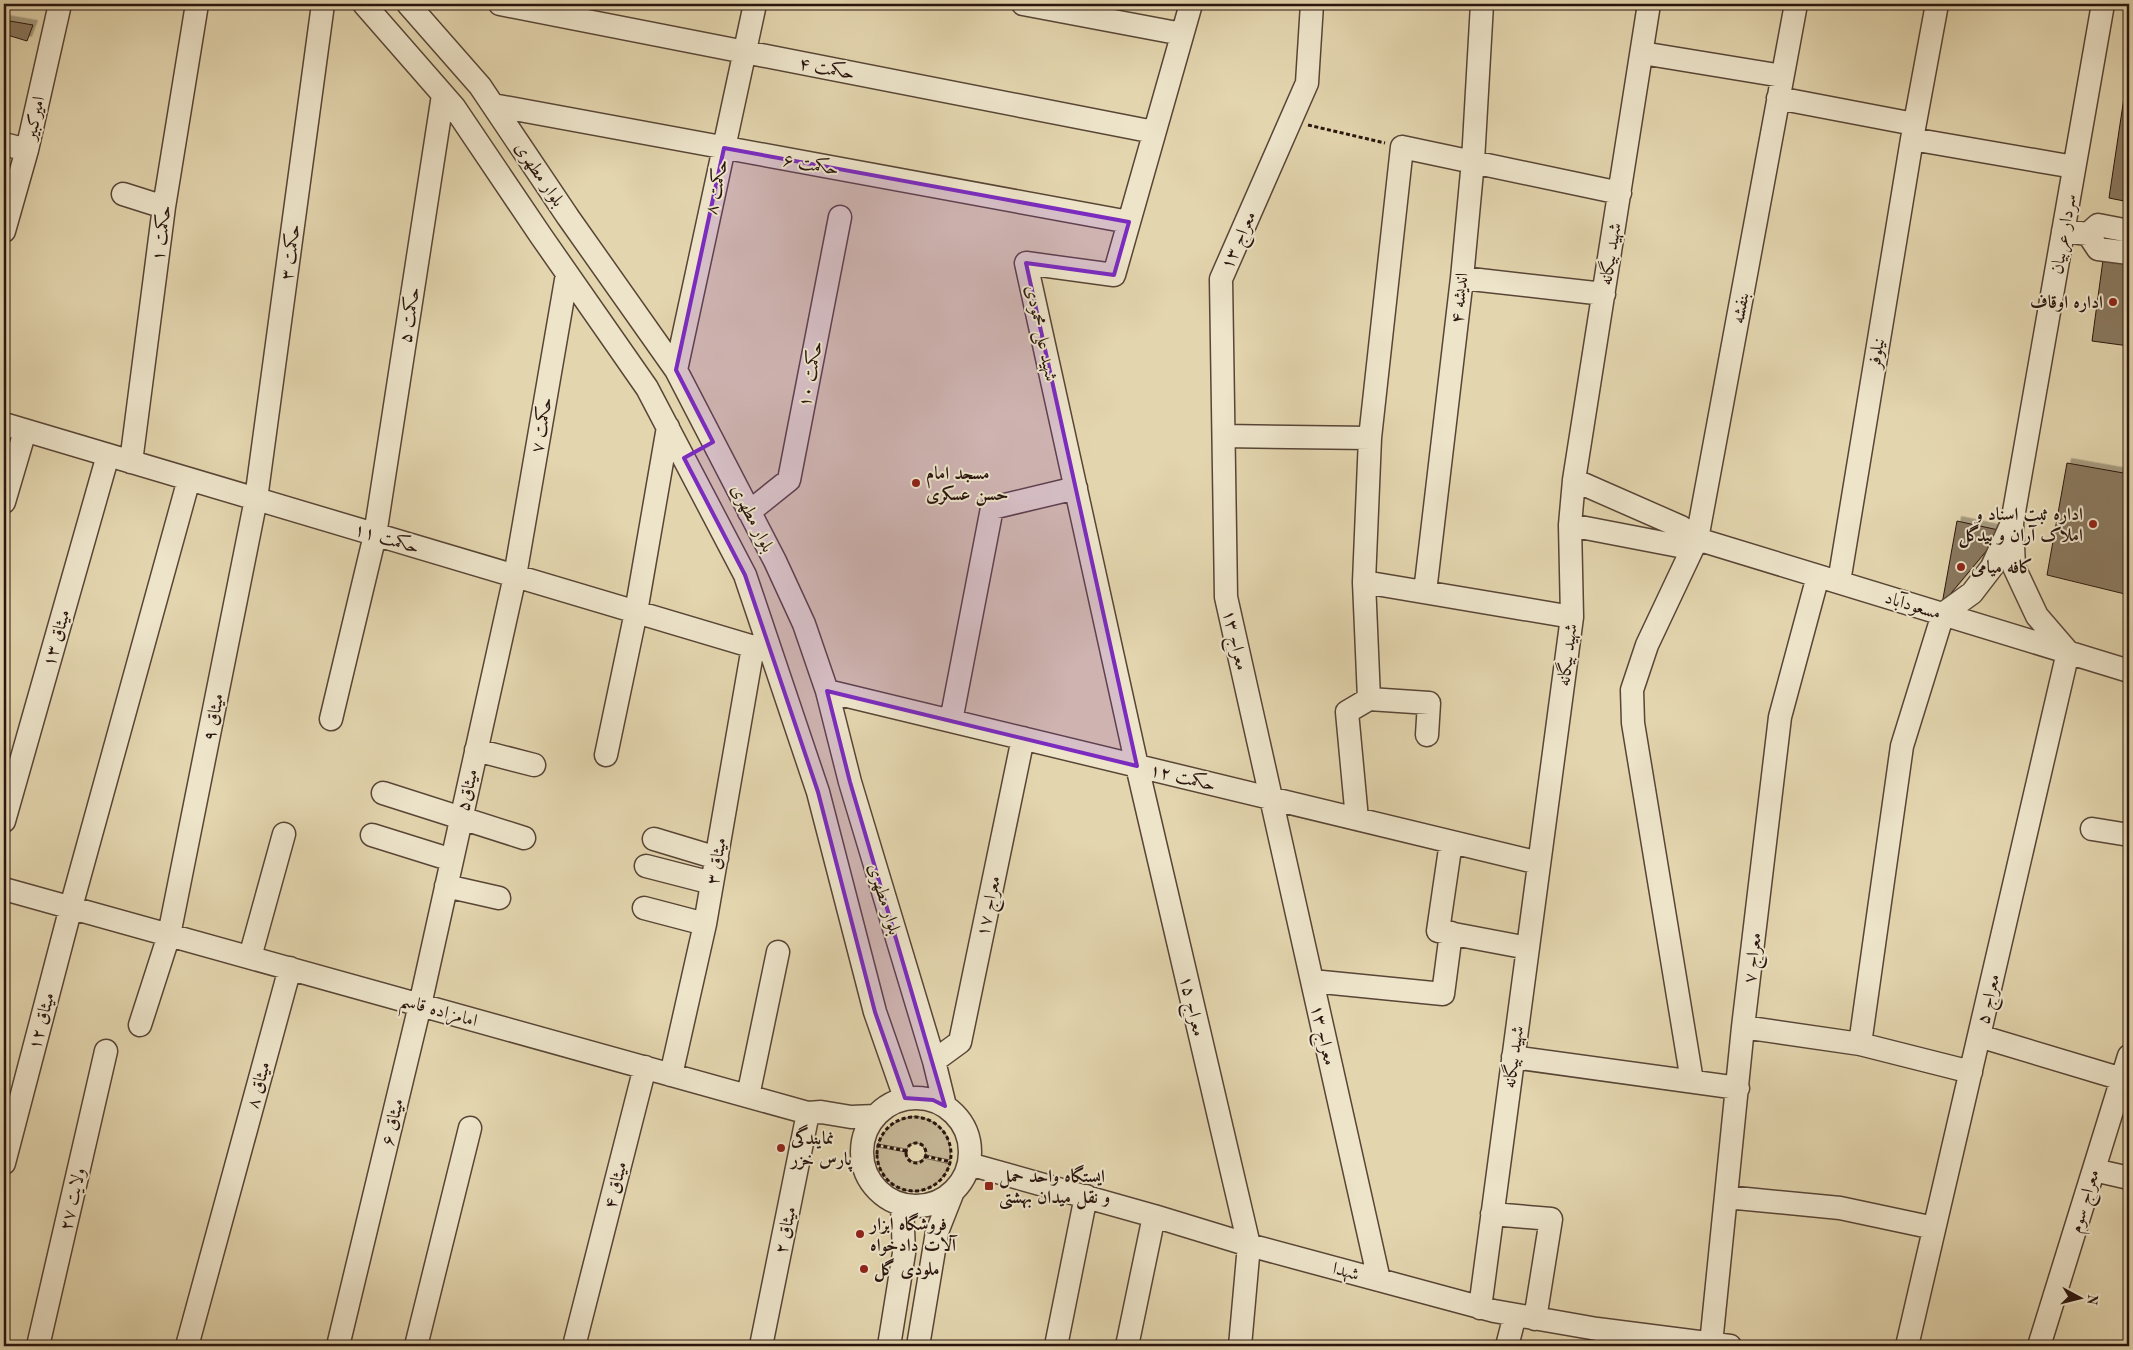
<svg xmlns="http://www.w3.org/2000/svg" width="2133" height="1350" viewBox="0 0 2133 1350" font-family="'Old Standard TT',Amiri,serif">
  <defs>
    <filter id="shadow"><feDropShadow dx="4.5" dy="-4.5" stdDeviation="0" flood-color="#0004"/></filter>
  </defs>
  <rect width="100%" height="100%" fill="#e3d5ae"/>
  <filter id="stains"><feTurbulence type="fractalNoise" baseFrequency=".004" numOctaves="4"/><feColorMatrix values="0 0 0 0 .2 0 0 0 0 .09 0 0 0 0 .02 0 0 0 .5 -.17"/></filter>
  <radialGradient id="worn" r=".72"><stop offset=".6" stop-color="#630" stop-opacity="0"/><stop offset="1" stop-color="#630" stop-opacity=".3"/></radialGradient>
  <path fill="#c4b493" stroke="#776450" d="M 916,1116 C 941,1122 952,1134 950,1160 L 926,1155 L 923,1146 C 917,1141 910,1142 907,1149 L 878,1144 C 886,1126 897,1119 916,1116 Z
    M 877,1147 L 906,1152 C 908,1162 917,1165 924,1158 L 950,1164 C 932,1209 874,1195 877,1147 Z"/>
  <path fill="#8a7961" stroke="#2a150e" filter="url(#shadow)" d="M 4,20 L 33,25 L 27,41 L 4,34 Z
    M 2129,64 L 2129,202 L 2109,198 Z
    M 2103,260 L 2129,264 L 2129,346 L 2092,341 Z
    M 2067,463 L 2129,474 L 2129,595 L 2047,575 Z
    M 1957,521 L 2003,531 L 1942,604 Z"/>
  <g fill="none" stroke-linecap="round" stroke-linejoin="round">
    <g stroke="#584536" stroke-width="25">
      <path id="minor" d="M 364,4 L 454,107 L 541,236 L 647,388 L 745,575 L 818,792 L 875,1012 L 905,1098
        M 408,4 L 480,86 L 568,217 L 676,370 L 775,561 L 804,624 L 827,691 L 850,782 L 934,1061 L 945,1106
        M 500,4 L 1154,132
        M 1023,4 L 1182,34
        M 1191,4 L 1114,275 L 1026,263 L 1137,766 L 1249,1245 L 1240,1346
        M 1312,4 L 1307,83 L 1221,279 L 1226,597 L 1379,1280
        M 1642,53 L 1782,76
        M 1778,98 L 1914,124
        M 493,105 L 1129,222
        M 1912,139 L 2074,167
        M 4,144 L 27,150
        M 123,194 L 164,207
        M 4,231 L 27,150 L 60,4
        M 2063,231 L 2088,234 L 2098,225 L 2129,231
        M 2088,234 L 2098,249 L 2129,253
        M 1462,278 L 1604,294
        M 676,370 L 755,4
        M 4,424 L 771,652
        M 1224,436 L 1370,438
        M 131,462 L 164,207 L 197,4
        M 1574,480 L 1681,527 L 1697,539 L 2129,671
        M 4,502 L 25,431
        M 749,512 L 789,480 L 840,217
        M 2012,523 L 2103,4
        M 1570,525 L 1679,546 L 1697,539
        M 1364,582 L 1572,617
        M 1839,582 L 1912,139 L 1937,4
        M 1425,592 L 1462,278 L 1473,161 L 1482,4
        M 827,691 L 1539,863
        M 1369,699 L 1429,703 L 1427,735
        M 331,719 L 375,535 L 443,95
        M 951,721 L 992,508 L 1076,488
        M 476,750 L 534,765
        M 606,755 L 636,612 L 668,427
        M 383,793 L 524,838
        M 1357,819 L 1347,712 L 1369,699 L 1364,582 L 1370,438 L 1402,147 L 1620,193
        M 4,821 L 108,455
        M 2092,829 L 2129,835
        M 372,835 L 452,860
        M 654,839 L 717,858
        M 1451,842 L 1438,931 L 1528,948
        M 646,866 L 712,883
        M 446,886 L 499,898
        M 4,889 L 808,1113 L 821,1112 L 851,1117 L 876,1116
        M 644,908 L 705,924
        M 250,957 L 284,834
        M 1312,981 L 1443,994 L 1451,933
        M 140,1025 L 169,935 L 256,499 L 323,4
        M 1743,1027 L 1860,1044 L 1971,1072
        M 1979,1036 L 2122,1079
        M 1860,1044 L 1902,746 L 1943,614 L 1972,593 L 1992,567 L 2012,523 L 2014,567 L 2037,616 L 2068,652 L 1907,1346
        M 1513,1057 L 1738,1088
        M 934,1061 L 960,1042 L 1023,738
        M 671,1075 L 705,924 L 753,647
        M 1692,1081 L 1633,723 L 1632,690 L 1647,645 L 1697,539 L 1796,4
        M 748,1096 L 778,952
        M862 1152a54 54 0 1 1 108 0a54 54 0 1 1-108 0Z
        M 4,1163 L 71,907 L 189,479
        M 969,1164 L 1154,1216 L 1249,1245 L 1494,1311 L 1597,1329 L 1730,1346
        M 2094,1170 L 2129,1178
        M 1726,1197 L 1840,1208 L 1934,1228
        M 1492,1214 L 1551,1219 L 1535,1319
        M 1480,1308 L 1572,617 L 1570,525 L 1574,480 L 1649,4
        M 1711,1344 L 1743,1027 L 1780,717 L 1818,576
        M 38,1346 L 106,1051
        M 187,1346 L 290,968
        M 338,1346 L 420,1005 L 515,576 L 567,274
        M 416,1346 L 470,1128
        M 574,1346 L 645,1067
        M 761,1346 L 808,1113
        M 889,1346 L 904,1253 L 902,1205
        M 918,1346 L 937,1232 L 952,1194
        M 1056,1346 L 1086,1196
        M 1127,1346 L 1154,1216
        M 1507,1346 L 1515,1315
        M 2039,1346 L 2129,1056"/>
    </g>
    <path stroke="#2a150e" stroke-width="3" stroke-dasharray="4 2.5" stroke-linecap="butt" d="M 1308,125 L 1385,143
      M877 1154a37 37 0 1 1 74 0a37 37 0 1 1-74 0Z
      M906 1153a10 10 0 1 1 20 0a10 10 0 1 1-20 0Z
      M 877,1145 L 906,1151
      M 925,1156 L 951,1162"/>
    <use href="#minor" stroke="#ede4ca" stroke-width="22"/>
  </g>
  <path fill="#7b2cbf" fill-opacity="0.2" stroke="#7b2cbf" stroke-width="4" stroke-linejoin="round" d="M 724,148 L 1129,222 L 1114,275 L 1026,263 L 1137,766 L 827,691 L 850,782 L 945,1106 L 933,1100 L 905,1098 L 875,1012 L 818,792 L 745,575 L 684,458 L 713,442 L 676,370 Z"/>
  <g fill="#8f2418" stroke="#ede4ca" stroke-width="2">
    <circle cx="2113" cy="302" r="5"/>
    <circle cx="916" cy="483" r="5"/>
    <circle cx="2093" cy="524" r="5"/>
    <circle cx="1961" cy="567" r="5"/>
    <circle cx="781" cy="1148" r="5"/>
    <rect x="984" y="1181" width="10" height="10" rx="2.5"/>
    <circle cx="860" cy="1234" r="5"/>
    <circle cx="864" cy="1269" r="5"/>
  </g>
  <g text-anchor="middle" stroke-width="4" stroke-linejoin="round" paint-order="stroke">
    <g font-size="18" fill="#2a150e" stroke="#ede4ca">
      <text transform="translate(827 68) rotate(11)" y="6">حکمت ۴</text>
      <text transform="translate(34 118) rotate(-78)" y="6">امیرکبیر</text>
      <text transform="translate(811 164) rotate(10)" y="6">حکمت ۶</text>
      <text transform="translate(540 174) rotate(56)" y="6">بلوار مطهری</text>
      <text transform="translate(716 187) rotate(-78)" y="6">حکمت ۸</text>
      <text transform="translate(161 233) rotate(-82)" y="6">حکمت ۱</text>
      <text transform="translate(2063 234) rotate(-80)" y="6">سردار عربیان</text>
      <text transform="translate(1238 240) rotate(-66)" y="6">معراج ۱۳</text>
      <text transform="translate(290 252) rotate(-82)" y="6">حکمت ۳</text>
      <text transform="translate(1610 254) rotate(-81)" y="6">شهید بیگانه</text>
      <text transform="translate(1459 298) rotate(-84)" y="6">اندیشه ۴</text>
      <text transform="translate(1740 308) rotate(-80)" y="6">بنفشه</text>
      <text transform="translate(409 315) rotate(-81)" y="6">حکمت ۵</text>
      <text transform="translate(1042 333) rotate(78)" y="6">شهید علی محمودی</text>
      <text transform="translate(1876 353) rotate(-81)" y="6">نیلوفر</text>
      <text transform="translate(810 374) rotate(-79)" y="6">حکمت ۱۰</text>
      <text transform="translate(541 425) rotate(-80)" y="6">حکمت ۷</text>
      <text transform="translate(753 518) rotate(63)" y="6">بلوار مطهری</text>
      <text transform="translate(387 538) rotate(17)" y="6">حکمت ۱۱</text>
      <text transform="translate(1913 605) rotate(17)" y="6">مسعودآباد</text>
      <text transform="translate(56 638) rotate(-74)" y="6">میثاق ۱۳</text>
      <text transform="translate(1236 640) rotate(77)" y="6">معراج ۱۳</text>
      <text transform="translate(1567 655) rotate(-83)" y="6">شهید بیگانه</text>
      <text transform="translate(213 717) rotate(-79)" y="6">میثاق ۹</text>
      <text transform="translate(1183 777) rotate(14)" y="6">حکمت ۱۲</text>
      <text transform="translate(467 790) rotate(-77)" y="6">میثاق۵</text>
      <text transform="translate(716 861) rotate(-80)" y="6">میثاق ۳</text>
      <text transform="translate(885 899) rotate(73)" y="6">بلوار مطهری</text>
      <text transform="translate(988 906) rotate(-78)" y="6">معراج ۱۷</text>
      <text transform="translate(1752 958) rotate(-83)" y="6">معراج ۷</text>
      <text transform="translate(1988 999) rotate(-77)" y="6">معراج ۵</text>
      <text transform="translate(1193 1006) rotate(77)" y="6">معراج ۱۵</text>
      <text transform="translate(439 1010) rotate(16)" y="6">امامزاده قاسم</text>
      <text transform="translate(41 1021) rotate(-75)" y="6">میثاق ۱۲</text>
      <text transform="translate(1324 1035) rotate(77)" y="6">معراج ۱۳</text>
      <text transform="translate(1513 1057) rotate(-82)" y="6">شهید بیگانه</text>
      <text transform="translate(258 1085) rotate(-75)" y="6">میثاق ۸</text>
      <text transform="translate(392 1122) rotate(-77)" y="6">میثاق ۶</text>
      <text transform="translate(615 1185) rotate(-76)" y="6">میثاق ۴</text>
      <text transform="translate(72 1199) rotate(-77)" y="6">ولایت ۲۷</text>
      <text transform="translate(2084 1201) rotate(-73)" y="6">معراج سوم</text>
      <text transform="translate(785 1230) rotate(-78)" y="6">میثاق ۲</text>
      <text transform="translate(1346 1271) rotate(15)" y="6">شهدا</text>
    </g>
    <g font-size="18" font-weight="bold" fill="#2a150e" stroke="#ede4ca" text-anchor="start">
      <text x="2103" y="308" text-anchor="end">اداره اوقاف</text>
      <text x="926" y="479">مسجد امام<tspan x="926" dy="21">حسن عسکری</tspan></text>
      <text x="2083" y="520" text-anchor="end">اداره ثبت اسناد و<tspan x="2083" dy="21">املاک آران و بیدگل</tspan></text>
      <text x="1971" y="573">کافه میامی</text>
      <text x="791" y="1144">نمایندگی<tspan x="791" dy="21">پارس خزر</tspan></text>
      <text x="999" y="1182">ایستگاه واحد حمل<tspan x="999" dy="21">و نقل میدان بهشتی</tspan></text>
      <text x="870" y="1230">فروشگاه ابزار<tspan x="870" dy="21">آلات دادخواه</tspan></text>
      <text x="874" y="1275">ملودی گل</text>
    </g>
  </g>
  <rect width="2133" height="1350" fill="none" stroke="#e3d5ae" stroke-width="20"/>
  <rect x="5" y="5" width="2123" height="1340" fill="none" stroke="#2a150e" stroke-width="2.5"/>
  <rect x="10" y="10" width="2113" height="1330" fill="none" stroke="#2a150e"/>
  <g transform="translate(2080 1298) rotate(97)" stroke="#ede4ca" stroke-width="4" paint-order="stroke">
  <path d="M0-4L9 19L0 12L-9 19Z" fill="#2a150e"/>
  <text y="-8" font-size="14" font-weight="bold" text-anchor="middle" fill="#2a150e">N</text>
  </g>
  <rect width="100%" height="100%" filter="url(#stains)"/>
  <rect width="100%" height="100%" fill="url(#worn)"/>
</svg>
